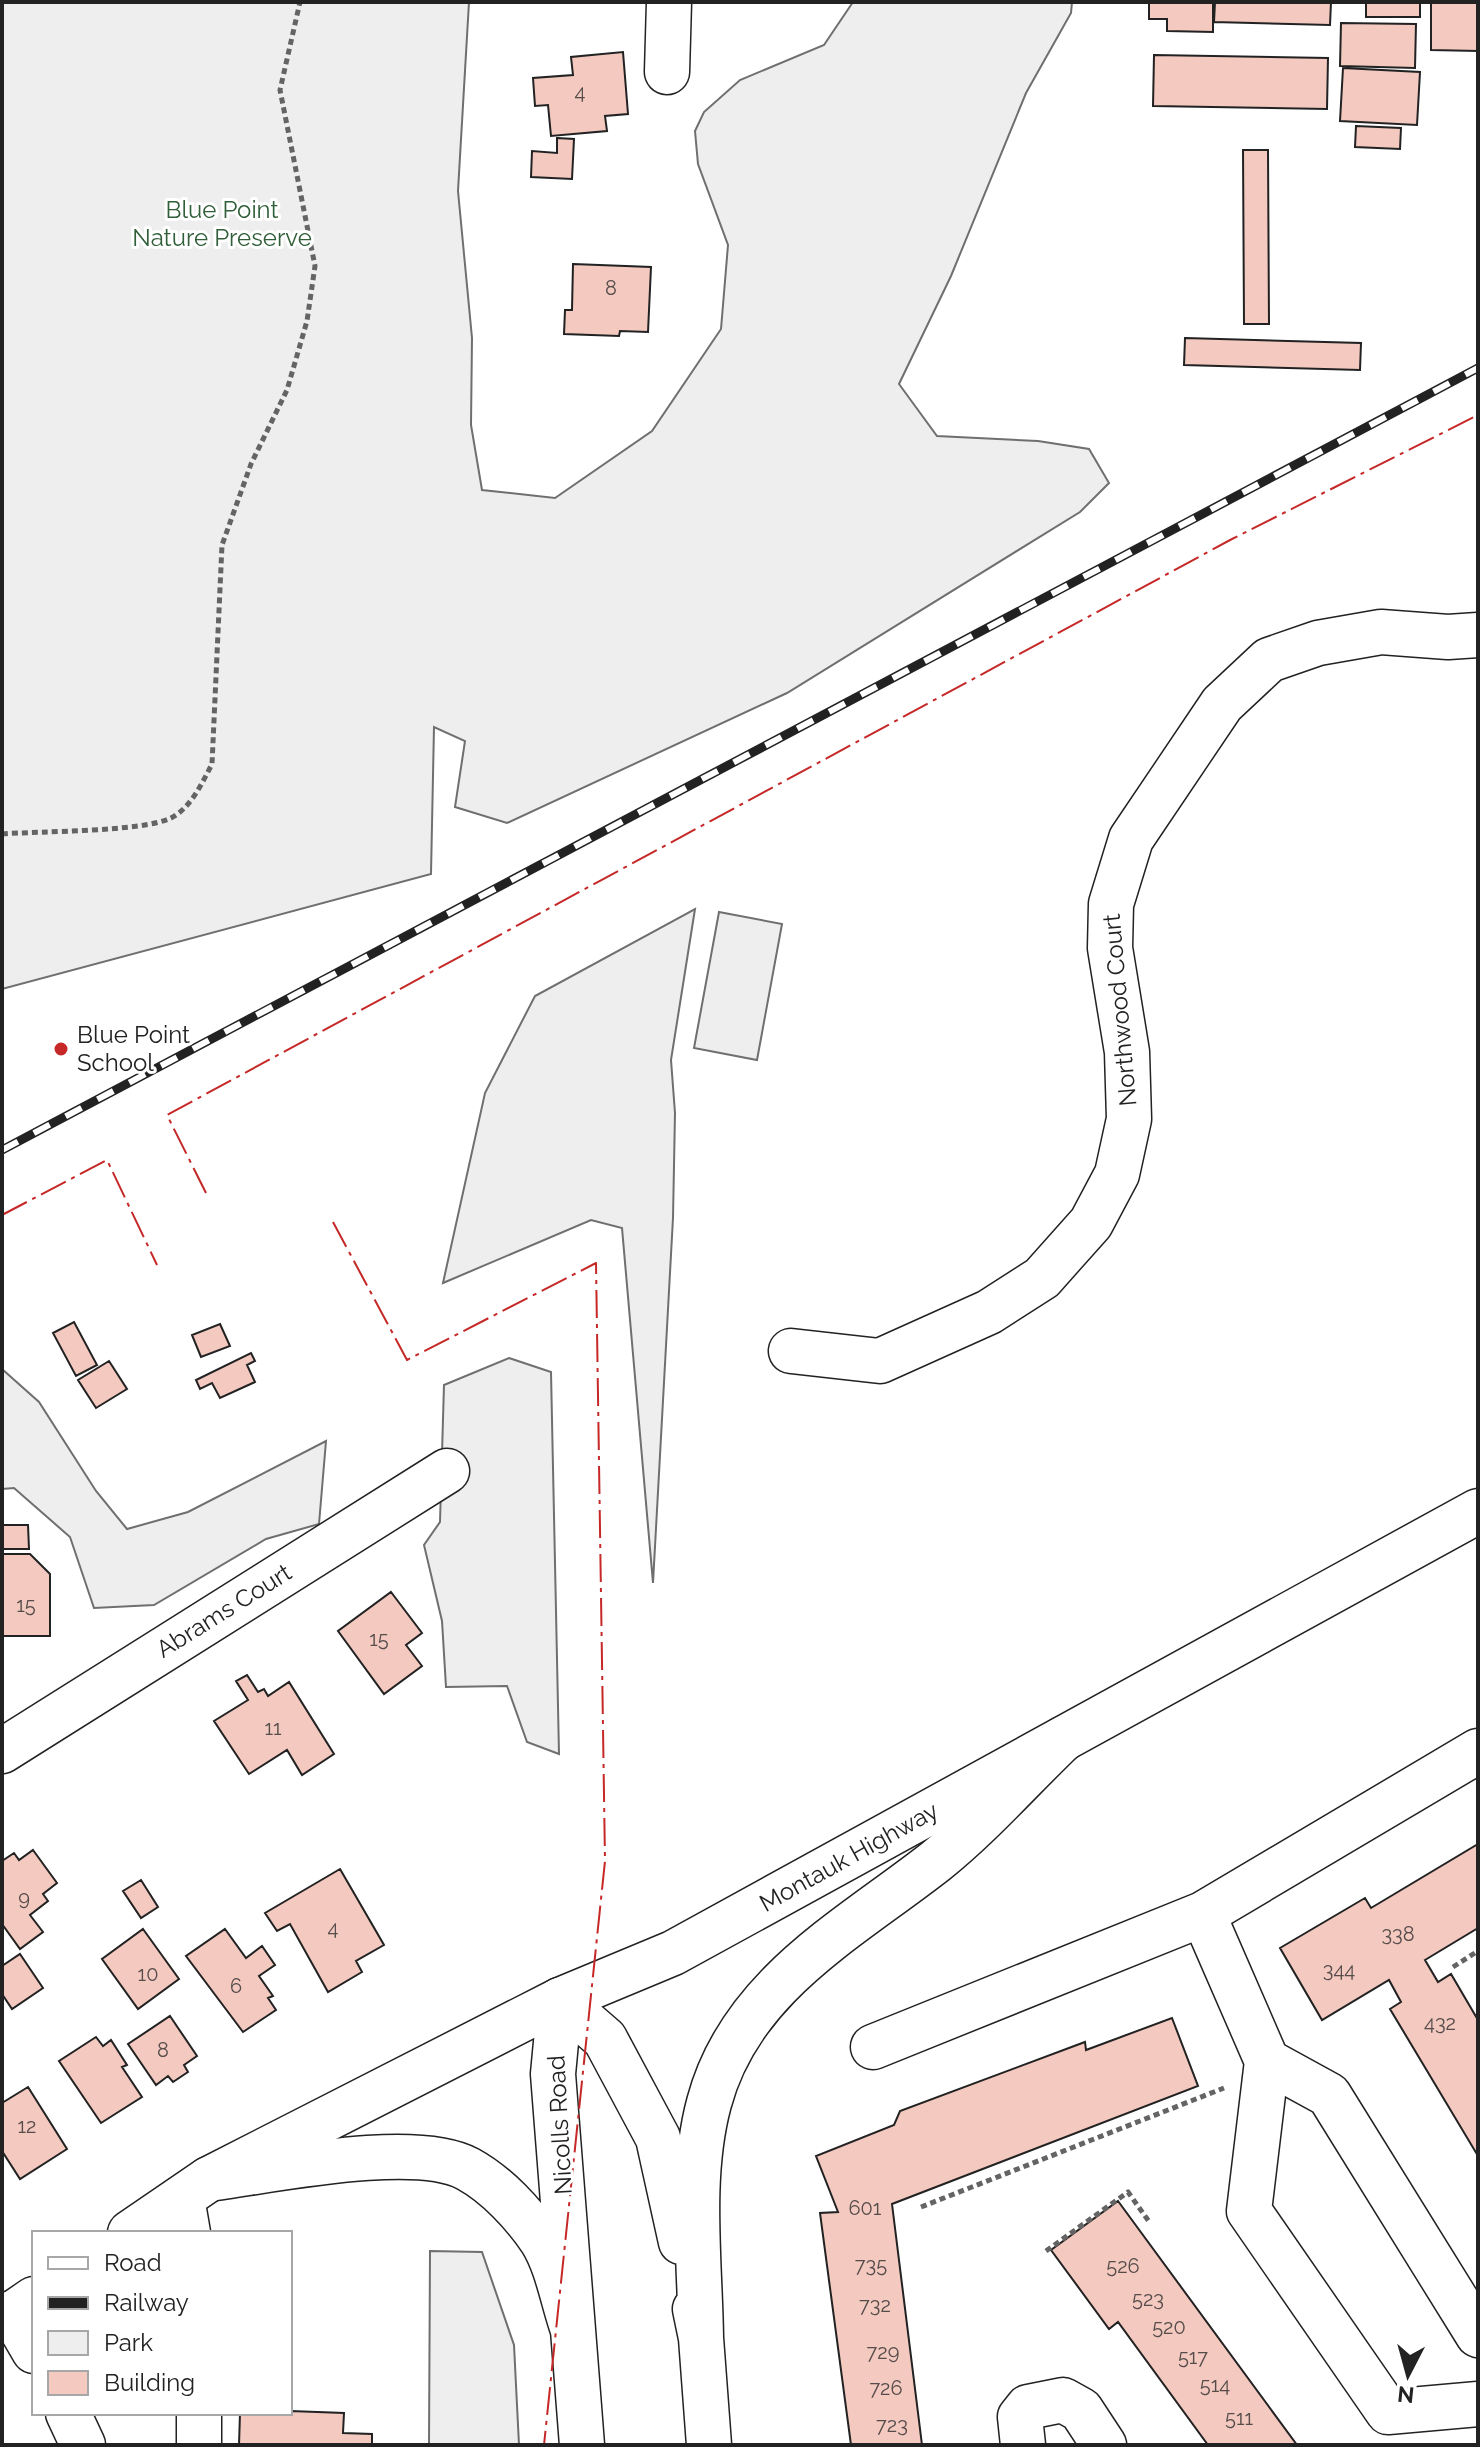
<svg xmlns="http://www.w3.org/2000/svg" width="1480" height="2447" viewBox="0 0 1480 2447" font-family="Raleway,sans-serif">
  <rect width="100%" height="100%" fill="#fff"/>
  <path fill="#eee" stroke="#6f6f6f" stroke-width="2" d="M 2,2 L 469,2 L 458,191 L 472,338 L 471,425 L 482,490 L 555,498 L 652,431 L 721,329 L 728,245 L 698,164 L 695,131 L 704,112 L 740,80 L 824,45 L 853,2 L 1072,2 L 1071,13 L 1026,93 L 951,276 L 899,384 L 937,436 L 1038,441 L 1089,449 L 1109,483 L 1080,512 L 787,693 L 507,823 L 455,807 L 465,741 L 434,727 L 431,874 L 2,989 Z
    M 695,909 L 671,1060 L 675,1113 L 673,1218 L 653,1583 L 622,1228 L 591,1220 L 443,1283 L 485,1093 L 535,996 Z
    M 719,912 L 782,924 L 757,1060 L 694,1048 Z
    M 509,1358 L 551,1372 L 559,1754 L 527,1742 L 507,1686 L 446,1687 L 442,1621 L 424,1545 L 440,1522 L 444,1385 Z
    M 2,1369 L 39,1402 L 96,1491 L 127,1529 L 188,1512 L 326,1441 L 319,1524 L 266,1539 L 154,1605 L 94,1608 L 70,1537 L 14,1488 L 2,1489 Z
    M 430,2251 L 482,2252 L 514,2345 L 519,2445 L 429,2445 Z"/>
  <path fill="#f3c9c0" stroke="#222" stroke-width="2" d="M 1149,2 L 1213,2 L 1213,32 L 1167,31 L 1167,19 L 1149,19 Z
    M 1215,2 L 1331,2 L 1330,25 L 1214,22 Z
    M 1366,2 L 1420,2 L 1420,17 L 1366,17 Z
    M 1431,2 L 1478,2 L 1478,51 L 1431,50 Z
    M 1341,23 L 1416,24 L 1415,68 L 1340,66 Z
    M 623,52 L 628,114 L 605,116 L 607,131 L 551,136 L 548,105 L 535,106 L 533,78 L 573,75 L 571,57 Z
    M 1154,55 L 1328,58 L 1327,109 L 1153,106 Z
    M 1343,68 L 1420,72 L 1417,125 L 1340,121 Z
    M 1356,126 L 1401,128 L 1400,149 L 1355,147 Z
    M 557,138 L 574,139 L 572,179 L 531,177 L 532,151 L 557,153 Z
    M 1243,150 L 1268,150 L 1269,324 L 1244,324 Z
    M 573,264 L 651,267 L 648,332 L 620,331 L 619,336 L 564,334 L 565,310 L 572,310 Z
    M 1185,338 L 1361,343 L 1360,370 L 1184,365 Z
    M 74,1322 L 97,1365 L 76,1376 L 53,1333 Z
    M 220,1324 L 230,1346 L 201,1357 L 192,1335 Z
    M 251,1353 L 255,1361 L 247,1365 L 255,1382 L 220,1398 L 212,1383 L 200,1389 L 196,1380 Z
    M 109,1361 L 127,1389 L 96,1408 L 78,1380 Z
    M 2,1525 L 28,1525 L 29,1549 L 2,1549 Z
    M 2,1554 L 30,1554 L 50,1574 L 50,1636 L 2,1636 Z
    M 391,1592 L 422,1633 L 406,1645 L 422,1666 L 384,1694 L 338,1631 Z
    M 247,1675 L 258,1692 L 264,1689 L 268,1696 L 289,1682 L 334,1754 L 302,1775 L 287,1750 L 249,1774 L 214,1721 L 248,1700 L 236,1681 Z
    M 1478,1844 L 1478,1928 L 1425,1960 L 1438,1982 L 1451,1974 L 1478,2020 L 1478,2156 L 1390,2009 L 1401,2002 L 1389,1980 L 1322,2020 L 1280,1948 L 1365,1898 L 1371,1908 Z
    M 33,1850 L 57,1883 L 43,1894 L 48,1901 L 30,1915 L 43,1932 L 20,1949 L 2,1924 L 2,1861 L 14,1853 L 19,1860 Z
    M 340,1869 L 384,1945 L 356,1961 L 362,1972 L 328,1992 L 290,1924 L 277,1931 L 265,1913 Z
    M 141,1880 L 158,1907 L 141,1918 L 123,1891 Z
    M 143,1929 L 179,1979 L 138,2009 L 102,1959 Z
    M 225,1929 L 246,1958 L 262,1946 L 275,1965 L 259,1976 L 273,1996 L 268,1998 L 276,2010 L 243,2032 L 186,1956 Z
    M 20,1954 L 43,1988 L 12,2009 L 2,1994 L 2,1966 Z
    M 170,2016 L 197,2056 L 184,2065 L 188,2072 L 173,2082 L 168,2076 L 156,2085 L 128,2044 Z
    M 1172,2018 L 1198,2086 L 892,2204 L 922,2445 L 851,2445 L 820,2213 L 838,2212 L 816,2156 L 894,2125 L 900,2111 L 1085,2042 L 1086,2050 Z
    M 96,2037 L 103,2046 L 111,2040 L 127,2065 L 122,2067 L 142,2097 L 101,2123 L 59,2061 Z
    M 28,2087 L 67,2149 L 20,2179 L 2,2151 L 2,2103 Z
    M 1118,2201 L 1297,2445 L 1208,2445 L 1118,2322 L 1109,2329 L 1051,2250 Z
    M 290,2411 L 344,2413 L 343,2433 L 372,2434 L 372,2445 L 239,2445 L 240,2413 Z"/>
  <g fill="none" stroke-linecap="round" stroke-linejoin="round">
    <g stroke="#222" stroke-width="47">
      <path id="minor" d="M 667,72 L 669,2
        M 791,1351 L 880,1361 L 989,1312 L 1042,1278 L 1091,1223 L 1117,1174 L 1129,1119 L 1127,1052 L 1110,948 L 1111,904 L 1131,839 L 1222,704 L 1269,660 L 1318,643 L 1381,632 L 1448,637 L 1478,635
        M 2,1751 L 447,1471
        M 1203,1914 L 1267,2061 L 1329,2095 L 1478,2335
        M 873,2047 L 1203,1914 L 1478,1751
        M 1267,2061 L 1249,2211 L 1388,2412 L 1478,2404
        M 182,2198 L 188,2233
        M 12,2313 L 34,2351
        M 68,2413 L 83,2445
        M 199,2413 L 199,2445
        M 1023,2445 L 1020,2417 L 1028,2407 L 1063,2400 L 1081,2410 L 1104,2445"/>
    </g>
    <g stroke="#222" stroke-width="47">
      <path id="major" d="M 130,2233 L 209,2179 L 560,2000 L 673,1953 L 1478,1511
        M 2,2321 L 34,2299"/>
    </g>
    <g stroke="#222" stroke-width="47">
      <path id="highway" d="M 560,2000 L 605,2039 L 658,2138 L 681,2242
        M 560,2000 L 553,2074 L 582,2445
        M 209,2179 C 270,2171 415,2140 468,2169 C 497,2185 524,2214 542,2241 C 557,2265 563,2301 572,2327
        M 695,2309 L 701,2338 L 709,2445
        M 701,2338 C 700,2262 689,2177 709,2103 C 740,1986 848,1930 936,1861 C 981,1825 1021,1779 1063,1739"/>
    </g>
    <path stroke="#646464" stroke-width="5" stroke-dasharray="6 4" stroke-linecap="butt" d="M 2,834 C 40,831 142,832 171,818 C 191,808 202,783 212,764 L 222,545 L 251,464 L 287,390 L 307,321 L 315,266 L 280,90 L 300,2
      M 1453,1967 L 1478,1951
      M 921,2207 L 1224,2088
      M 1046,2251 L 1128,2192 L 1150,2223"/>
    <use href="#minor" stroke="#fff" stroke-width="44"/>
    <use href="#major" stroke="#fff" stroke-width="44"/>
    <use href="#highway" stroke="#fff" stroke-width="44"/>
    <g stroke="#222" stroke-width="9">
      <path id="rail" d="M 2,1150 L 1478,368"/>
    </g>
    <use href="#rail" stroke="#fff" stroke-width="6" stroke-dasharray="18" stroke-linecap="butt"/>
    <path stroke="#c62828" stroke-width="2" stroke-dasharray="28 6 4 6" stroke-linecap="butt" d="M 206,1193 L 167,1115 L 1232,539 L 1478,415
      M 2,1215 L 107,1160 L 157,1265
      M 333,1222 L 407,1360 L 596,1263 L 605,1861 L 544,2445"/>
  </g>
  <circle fill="#c62828" stroke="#fff" stroke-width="3" cx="61" cy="1049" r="8"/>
  <g text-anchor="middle" stroke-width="6" stroke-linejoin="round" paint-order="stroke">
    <g font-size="20" fill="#564c4a">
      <text x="580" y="99">4</text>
      <text x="611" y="295">8</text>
      <text x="26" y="1612">15</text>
      <text x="379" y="1646">15</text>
      <text x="273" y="1735">11</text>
      <text x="24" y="1905">9</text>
      <text x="333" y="1935">4</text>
      <text x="1398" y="1941">338</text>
      <text x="1339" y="1977">344</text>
      <text x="148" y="1981">10</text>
      <text x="236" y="1993">6</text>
      <text x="1440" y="2030">432</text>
      <text x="163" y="2057">8</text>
      <text x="27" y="2133">12</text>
      <text x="865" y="2215">601</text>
      <text x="871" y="2272">735</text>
      <text x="1123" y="2273">526</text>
      <text x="1148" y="2306">523</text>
      <text x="875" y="2312">732</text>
      <text x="1169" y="2334">520</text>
      <text x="883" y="2359">729</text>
      <text x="1193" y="2364">517</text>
      <text x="1215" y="2392">514</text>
      <text x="886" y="2395">726</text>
      <text x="1239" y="2425">511</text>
      <text x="892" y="2432">723</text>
    </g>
    <g font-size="24" fill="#2f5e38" stroke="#fff">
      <text x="222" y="218">Blue Point<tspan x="222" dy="28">Nature Preserve</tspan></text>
    </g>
    <g font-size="24" fill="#222" stroke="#fff">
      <text transform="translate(1120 1010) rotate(-95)" y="8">Northwood Court</text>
      <text transform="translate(224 1611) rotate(-32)" y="8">Abrams Court</text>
      <text transform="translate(849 1857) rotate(-29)" y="8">Montauk Highway</text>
      <text transform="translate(560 2125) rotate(-93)" y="8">Nicolls Road</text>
    </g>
    <g font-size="24" fill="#222" stroke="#fff" text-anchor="start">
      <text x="77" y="1043">Blue Point<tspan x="77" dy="28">School</tspan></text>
    </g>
  </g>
  <rect width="1480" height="2447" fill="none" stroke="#222222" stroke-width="8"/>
  <rect x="32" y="2231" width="260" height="184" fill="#ffffff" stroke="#a7a7a7" stroke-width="2"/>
  <rect x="48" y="2257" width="40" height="12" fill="#ffffff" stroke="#a7a7a7" stroke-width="2"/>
  <text x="104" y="2271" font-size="24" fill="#222222">Road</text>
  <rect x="48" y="2297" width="40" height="12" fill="#222222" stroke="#a7a7a7" stroke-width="2"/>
  <text x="104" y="2311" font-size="24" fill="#222222">Railway</text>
  <rect x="48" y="2331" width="40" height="24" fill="#eeeeee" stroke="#a7a7a7" stroke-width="2"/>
  <text x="104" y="2351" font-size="24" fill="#222222">Park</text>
  <rect x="48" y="2371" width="40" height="24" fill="#f3c9c0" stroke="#a7a7a7" stroke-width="2"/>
  <text x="104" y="2391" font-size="24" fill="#222222">Building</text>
  <g transform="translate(1408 2375) rotate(186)" stroke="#ffffff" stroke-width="6" paint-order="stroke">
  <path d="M0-6L14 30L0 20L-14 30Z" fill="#222222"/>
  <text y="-12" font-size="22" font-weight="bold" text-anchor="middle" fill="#222222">N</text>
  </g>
</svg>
